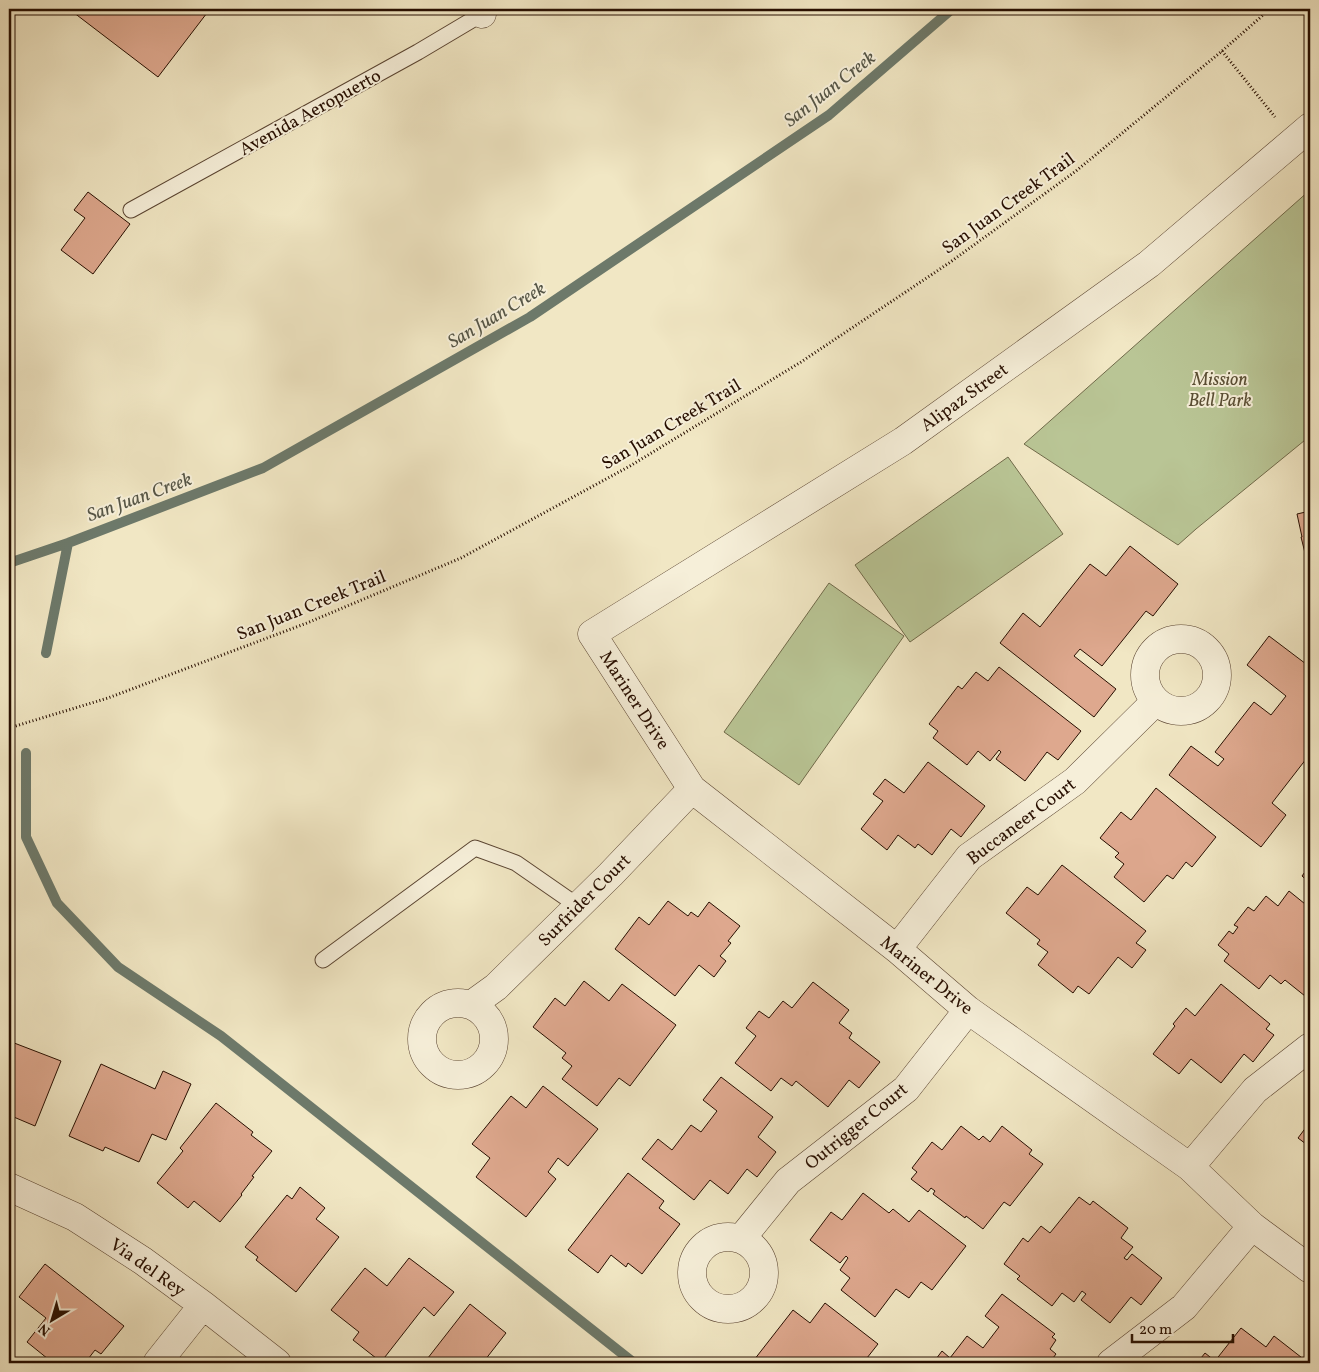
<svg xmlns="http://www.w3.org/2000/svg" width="1319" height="1372" viewBox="0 0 1319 1372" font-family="Vollkorn,serif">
  <rect width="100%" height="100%" fill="#f1e7c4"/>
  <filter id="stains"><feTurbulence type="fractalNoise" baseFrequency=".004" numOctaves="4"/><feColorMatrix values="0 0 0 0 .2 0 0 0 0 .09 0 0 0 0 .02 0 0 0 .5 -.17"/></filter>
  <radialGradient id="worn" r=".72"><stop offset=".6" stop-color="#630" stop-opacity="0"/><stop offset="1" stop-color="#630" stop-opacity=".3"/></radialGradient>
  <path fill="#b9c595" stroke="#706a4a" d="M 1310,190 L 1310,436 L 1196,529 L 1178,545 L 1024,444 Z
    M 1008,457 L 1063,534 L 910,642 L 855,565 Z
    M 829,583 L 904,636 L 799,785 L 724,732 Z"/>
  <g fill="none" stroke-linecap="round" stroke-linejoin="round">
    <path stroke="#6d796a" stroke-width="10" d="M 9,563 L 68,543 L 263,468 L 530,317 L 829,115 L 952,9
      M 46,653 L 68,543
      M 26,753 L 26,837 L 57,903 L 118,967 L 221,1036 L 634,1363"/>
  </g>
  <path fill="#dea88e" stroke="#270e00" d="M 69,9 L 210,9 L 158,77 Z
    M 88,192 L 130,224 L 93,274 L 61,250 L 85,218 L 74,210 Z
    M 1310,511 L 1310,573 L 1301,537 L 1302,537 L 1297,514 Z
    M 1130,546 L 1178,584 L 1153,616 L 1146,611 L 1102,666 L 1080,649 L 1074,656 L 1116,689 L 1094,717 L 1000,643 L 1023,613 L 1040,627 L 1090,564 L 1106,576 Z
    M 1269,636 L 1310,667 L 1310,754 L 1272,803 L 1286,815 L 1261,847 L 1169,775 L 1191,746 L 1218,766 L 1224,759 L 1215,752 L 1254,702 L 1271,715 L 1286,696 L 1247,665 Z
    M 999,667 L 1081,731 L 1058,760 L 1047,752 L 1025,781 L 996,759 L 1001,752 L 999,750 L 990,761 L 978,751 L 967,765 L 933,738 L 938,731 L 929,724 L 958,686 L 962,689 L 976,672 L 988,681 Z
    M 928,762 L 985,806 L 961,837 L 951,829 L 932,855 L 918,844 L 915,848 L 898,835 L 887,850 L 861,829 L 883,801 L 873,794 L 885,779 L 904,793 Z
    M 1156,788 L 1216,837 L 1192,867 L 1186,862 L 1173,879 L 1167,875 L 1144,902 L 1114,877 L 1124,864 L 1115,857 L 1119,853 L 1100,838 L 1121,812 L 1131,820 Z
    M 1062,865 L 1146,931 L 1136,943 L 1146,950 L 1132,968 L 1118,957 L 1089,994 L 1078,986 L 1073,993 L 1038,965 L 1048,952 L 1037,944 L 1040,940 L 1006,913 L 1027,887 L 1038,895 Z
    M 1310,865 L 1310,883 L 1302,876 Z
    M 1289,891 L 1310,908 L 1310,1000 L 1285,980 L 1281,984 L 1270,975 L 1259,989 L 1224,961 L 1229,954 L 1218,945 L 1229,931 L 1233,934 L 1238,927 L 1234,925 L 1248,907 L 1254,911 L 1266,896 L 1278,906 Z
    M 668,901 L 688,916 L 691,912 L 698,917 L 709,902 L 740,926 L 728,941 L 731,943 L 720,956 L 726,961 L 714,977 L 699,965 L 675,996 L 615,949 L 639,917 L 649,925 Z
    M 584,981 L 609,1001 L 622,984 L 676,1025 L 630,1086 L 619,1078 L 597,1106 L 562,1079 L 572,1066 L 562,1058 L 566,1053 L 533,1027 L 555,998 L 565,1006 Z
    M 813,982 L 849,1010 L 839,1023 L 852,1033 L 849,1038 L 880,1062 L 859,1088 L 849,1080 L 828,1107 L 796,1081 L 792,1086 L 781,1078 L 771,1091 L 735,1063 L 756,1036 L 746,1028 L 759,1011 L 769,1018 L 783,1001 L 792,1008 Z
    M 1221,984 L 1270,1024 L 1266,1029 L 1274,1035 L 1253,1062 L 1244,1054 L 1221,1083 L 1191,1059 L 1179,1074 L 1153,1054 L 1175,1026 L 1173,1024 L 1186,1008 L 1195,1016 Z
    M 9,1041 L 61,1061 L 35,1126 L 9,1115 Z
    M 101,1064 L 155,1089 L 163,1071 L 191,1084 L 166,1140 L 152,1134 L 139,1162 L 105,1147 L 103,1151 L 69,1136 Z
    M 721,1077 L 773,1117 L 758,1137 L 776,1152 L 757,1177 L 747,1169 L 728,1194 L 710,1180 L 694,1200 L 642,1159 L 658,1139 L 672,1150 L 691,1125 L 701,1132 L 717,1111 L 703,1100 Z
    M 543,1086 L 598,1129 L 568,1166 L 558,1158 L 548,1172 L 556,1179 L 526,1217 L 476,1177 L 490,1158 L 472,1144 L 511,1096 L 526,1108 Z
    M 216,1103 L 253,1132 L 251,1135 L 272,1151 L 252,1176 L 254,1177 L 241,1194 L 242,1195 L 220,1222 L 194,1201 L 188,1208 L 157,1183 L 183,1151 L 180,1148 Z
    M 1310,1122 L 1310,1147 L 1298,1138 Z
    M 961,1126 L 979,1140 L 983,1136 L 990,1142 L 1002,1126 L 1032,1150 L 1029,1154 L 1043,1164 L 1010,1206 L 1004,1202 L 983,1229 L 966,1216 L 965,1218 L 933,1194 L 935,1191 L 931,1188 L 928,1192 L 911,1179 L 917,1172 L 912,1168 L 932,1142 L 942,1150 Z
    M 628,1173 L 664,1201 L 659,1208 L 680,1224 L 642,1274 L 628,1263 L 626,1267 L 611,1255 L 598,1273 L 568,1250 Z
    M 300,1187 L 325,1208 L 316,1219 L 339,1237 L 296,1292 L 256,1260 L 258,1257 L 245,1247 L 287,1195 L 292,1199 Z
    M 863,1193 L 889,1213 L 893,1209 L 909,1222 L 919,1210 L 966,1246 L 932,1290 L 921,1282 L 909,1298 L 896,1289 L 875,1317 L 841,1290 L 850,1278 L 840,1270 L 848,1258 L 846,1256 L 840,1263 L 810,1240 L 831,1212 L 842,1220 Z
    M 1079,1197 L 1090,1205 L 1093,1201 L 1128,1228 L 1121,1238 L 1133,1247 L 1124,1258 L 1127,1260 L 1132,1254 L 1162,1278 L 1141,1305 L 1131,1297 L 1110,1323 L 1081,1300 L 1086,1294 L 1082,1291 L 1074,1302 L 1062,1293 L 1052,1306 L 1017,1279 L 1020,1276 L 1004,1264 L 1023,1238 L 1028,1242 L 1041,1226 L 1050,1233 Z
    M 409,1258 L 454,1292 L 434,1316 L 424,1307 L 381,1362 L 353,1340 L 359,1332 L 331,1310 L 365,1268 L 387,1286 Z
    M 45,1264 L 124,1326 L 101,1354 L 95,1350 L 85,1363 L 53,1363 L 27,1342 L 46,1318 L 19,1297 Z
    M 1002,1294 L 1055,1334 L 1052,1337 L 1056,1340 L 1050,1349 L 1056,1354 L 1050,1362 L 1051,1363 L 933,1363 L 942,1351 L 950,1358 L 967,1336 L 983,1348 L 999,1327 L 985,1316 Z
    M 825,1303 L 878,1344 L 863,1363 L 859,1363 L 852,1358 L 848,1363 L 758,1363 L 754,1360 L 793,1310 L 810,1323 Z
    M 470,1304 L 506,1333 L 485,1360 L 490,1363 L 424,1363 Z
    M 1241,1328 L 1266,1347 L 1274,1336 L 1306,1361 L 1304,1363 L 1197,1363 L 1205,1353 L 1215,1361 Z"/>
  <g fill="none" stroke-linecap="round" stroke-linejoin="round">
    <g stroke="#5a4431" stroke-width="17">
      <path id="service" d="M 131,210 L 418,52 L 482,14
        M 323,960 L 475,848 L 516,863 L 578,906"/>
    </g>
    <g stroke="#5a4431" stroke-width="29">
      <path id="minor" d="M 1310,127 L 1149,264 L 903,441 L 592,634 L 692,789 L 897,949 L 968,1010 L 1190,1167 L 1252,1226 L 1310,1269
        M1145 675a36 36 0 1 1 72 0a36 36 0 1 1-72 0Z
        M 897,949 L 969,857 L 1075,781 L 1156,701
        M422 1039a36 36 0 1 1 72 0a36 36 0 1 1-72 0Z
        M 471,1005 L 496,987 L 611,874 L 692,789
        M 1190,1167 L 1255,1090 L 1310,1047
        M 9,1187 L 75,1217 L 143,1261 L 203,1305 L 277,1363
        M692 1273a36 36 0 1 1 72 0a36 36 0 1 1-72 0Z
        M 741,1239 L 788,1181 L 906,1089 L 968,1010
        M 157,1363 L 203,1305
        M 1111,1363 L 1184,1307 L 1252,1226"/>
    </g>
    <g stroke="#5a4431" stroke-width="29">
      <path id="tertiary" d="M 478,9 L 482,14"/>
    </g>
    <path stroke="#270e00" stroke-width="3" stroke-dasharray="1 2.5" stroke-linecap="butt" d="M 1222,51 L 1275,117
      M 9,728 L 108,698 L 307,623 L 461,558 L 630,466 L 801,362 L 949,263 L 1076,171 L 1222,51 L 1270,9"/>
    <use href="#service" stroke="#f6efd9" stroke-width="15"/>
    <use href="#minor" stroke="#f6efd9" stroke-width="28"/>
    <use href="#tertiary" stroke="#f6efd9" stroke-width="28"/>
  </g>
  <g text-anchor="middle" stroke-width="4" stroke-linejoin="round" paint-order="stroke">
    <g font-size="18" fill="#270e00" stroke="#f6efd9">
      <text transform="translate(310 112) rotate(-29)" y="6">Avenida Aeropuerto</text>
      <text transform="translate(1008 203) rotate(-36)" y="6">San Juan Creek Trail</text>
      <text transform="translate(964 397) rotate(-36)" y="6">Alipaz Street</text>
      <text transform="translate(671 424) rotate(-31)" y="6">San Juan Creek Trail</text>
      <text transform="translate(311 605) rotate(-22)" y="6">San Juan Creek Trail</text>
      <text transform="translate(635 700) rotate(57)" y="6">Mariner Drive</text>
      <text transform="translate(1021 821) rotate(-37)" y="6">Buccaneer Court</text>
      <text transform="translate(584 900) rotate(-45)" y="6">Surfrider Court</text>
      <text transform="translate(927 975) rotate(39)" y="6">Mariner Drive</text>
      <text transform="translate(856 1126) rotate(-39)" y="6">Outrigger Court</text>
      <text transform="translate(148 1267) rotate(35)" y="6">Via del Rey</text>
    </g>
    <g font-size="18" font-style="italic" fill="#5a4e34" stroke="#f6efd9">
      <text x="1220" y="385">Mission<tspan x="1220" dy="21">Bell Park</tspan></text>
    </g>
    <g font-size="19" font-style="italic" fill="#555546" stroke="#f6efd9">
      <text transform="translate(829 88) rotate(-38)" y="7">San Juan Creek</text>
      <text transform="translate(496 314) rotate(-31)" y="7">San Juan Creek</text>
      <text transform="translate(139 496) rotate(-20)" y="7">San Juan Creek</text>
    </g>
  </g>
  <rect width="1319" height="1372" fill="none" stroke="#f1e7c4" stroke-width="30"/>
  <rect x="10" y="10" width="1299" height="1352" fill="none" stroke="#270e00" stroke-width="2.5"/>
  <rect x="15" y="15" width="1289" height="1342" fill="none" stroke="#270e00"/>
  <g transform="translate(52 1320) rotate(218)" stroke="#f6efd9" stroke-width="4" paint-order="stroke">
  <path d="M0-4L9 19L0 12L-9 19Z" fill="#270e00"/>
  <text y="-8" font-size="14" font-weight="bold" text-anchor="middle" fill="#270e00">N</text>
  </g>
  <path d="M1132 1334v8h101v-8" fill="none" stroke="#270e00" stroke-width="2.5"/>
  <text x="1139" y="1334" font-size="15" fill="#270e00" stroke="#f6efd9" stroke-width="4" paint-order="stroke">20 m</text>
  <rect width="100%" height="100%" filter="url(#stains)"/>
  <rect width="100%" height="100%" fill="url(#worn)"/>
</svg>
